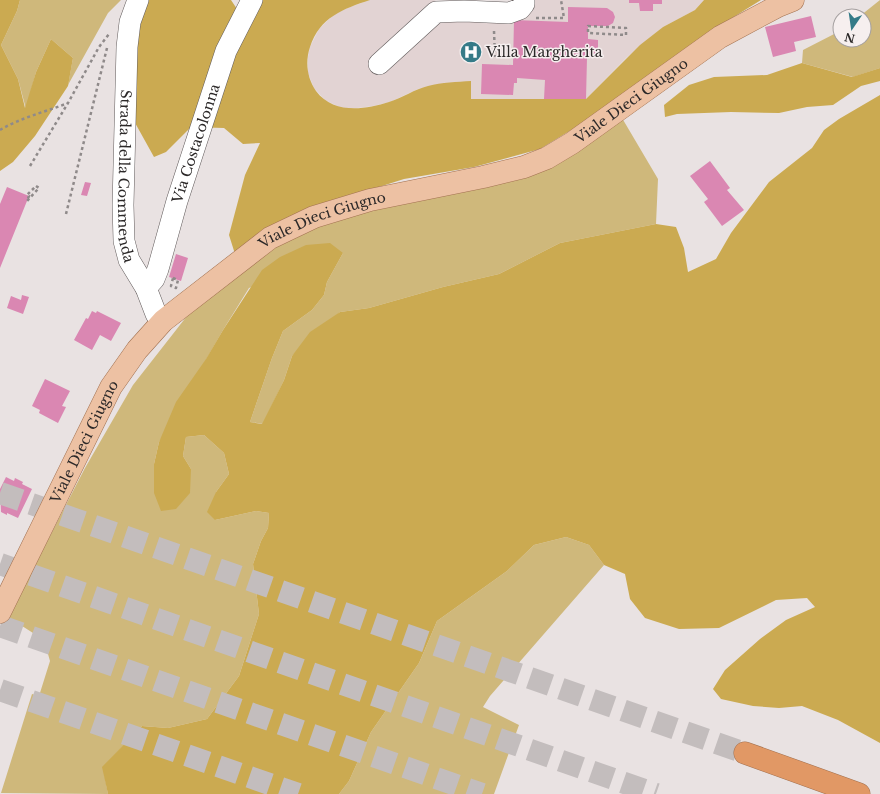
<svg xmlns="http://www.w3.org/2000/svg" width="880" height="794" viewBox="0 0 880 794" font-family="'Libre Baskerville',serif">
  <rect width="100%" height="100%" fill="#e9e2e2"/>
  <path fill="#e2d3d3" d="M 370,0 L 434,0 L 439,2 L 507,5 L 513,0 L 704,0 L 695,10 L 663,27 L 653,35 L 626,58 L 586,99 L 471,99 L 471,81 L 418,89 L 390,102 L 373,106 L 349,109 L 341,108 L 325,100 L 314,88 L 308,73 L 308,57 L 310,47 L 319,29 L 333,15 L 350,7 Z"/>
  <path fill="#cfb87b" d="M 20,0 L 121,0 L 108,13 L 68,85 L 73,58 L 51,39 L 36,72 L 26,109 L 18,79 L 1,45 L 17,11 Z
    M 880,0 L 880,68 L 853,77 L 802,63 L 803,50 L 840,31 L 840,40 L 864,40 L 864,16 L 860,16 Z
    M 622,118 L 658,179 L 656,224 L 560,243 L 499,274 L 443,287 L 369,308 L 340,312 L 292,356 L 284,380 L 263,424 L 250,422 L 272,358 L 283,331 L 312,310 L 324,295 L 327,282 L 343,253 L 249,288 L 223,330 L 159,442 L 154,464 L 154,493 L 191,469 L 183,456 L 186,437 L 204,435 L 224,453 L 229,474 L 216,492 L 215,520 L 256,511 L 269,513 L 268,528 L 261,541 L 253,564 L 259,614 L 239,676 L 207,719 L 168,728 L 142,726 L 103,767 L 108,794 L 1,793 L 32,694 L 39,696 L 50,661 L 44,640 L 8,617 L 85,468 L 133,385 L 187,316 L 234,272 L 286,236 L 349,213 L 458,190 L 522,179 L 551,168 Z
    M 566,537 L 589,545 L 604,565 L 490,696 L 483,707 L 519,725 L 494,794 L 339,794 L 349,781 L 371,732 L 419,663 L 437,621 L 507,571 L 534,545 Z"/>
  <path fill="#cbaa51" d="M 0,0 L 20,0 L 17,11 L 1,45 L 18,79 L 25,108 L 36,72 L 51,39 L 73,58 L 68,86 L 35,136 L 13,162 L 0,171 Z
    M 148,0 L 231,0 L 237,9 L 251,0 L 370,0 C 343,9 320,17 310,47 C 305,62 307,78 316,91 C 333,114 364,110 389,102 C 402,98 415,89 428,86 C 442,82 457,82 471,81 L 471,99 L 586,99 L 640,45 L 663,27 L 695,10 L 704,0 L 761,0 L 724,23 L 604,110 L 540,149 L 474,167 L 404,179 L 313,208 L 235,254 L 229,235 L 245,175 L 260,143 L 243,144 L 224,128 L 191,127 L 166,152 L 154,157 L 134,121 L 136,56 L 142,13 Z
    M 802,63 L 852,77 L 880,68 L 880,81 L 861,86 L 833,105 L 807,107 L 779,113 L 731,112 L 677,114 L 665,117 L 664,105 L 689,85 L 714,77 L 767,75 Z
    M 880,95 L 880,743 L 838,720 L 802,706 L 779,708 L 753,706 L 721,699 L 713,689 L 725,670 L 760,639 L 786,620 L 815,607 L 807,598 L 776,600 L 719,628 L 679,629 L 645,618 L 630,599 L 625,574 L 604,565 L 589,545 L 566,537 L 534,545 L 507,571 L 437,621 L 419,663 L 371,732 L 349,781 L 339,794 L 108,794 L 102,767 L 142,726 L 168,728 L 207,719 L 239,676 L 259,614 L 253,564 L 261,541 L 268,528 L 269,513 L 256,511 L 215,520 L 207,512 L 216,492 L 229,474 L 224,453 L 204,435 L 186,437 L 183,456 L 191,469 L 190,493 L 176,509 L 161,511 L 154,493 L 154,464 L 159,442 L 176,402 L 206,359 L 223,330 L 262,270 L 280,257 L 306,245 L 330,243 L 343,253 L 327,282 L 324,295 L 312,310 L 283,331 L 272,358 L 250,422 L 262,424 L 284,380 L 292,356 L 310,332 L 340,312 L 369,308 L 443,287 L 499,274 L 560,243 L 656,224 L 676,227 L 684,248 L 688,272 L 716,259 L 731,233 L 769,182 L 812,148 L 824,130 L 839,119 Z"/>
  <path fill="#da87b2" d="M 629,0 L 662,0 L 662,4 L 653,4 L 653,11 L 640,11 L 639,3 L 629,3 Z
    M 568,7 L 607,8 L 613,12 L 615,17 L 613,23 L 608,26 L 588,26 L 588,39 L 598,40 L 598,58 L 587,58 L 586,99 L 544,99 L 545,80 L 517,78 L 517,83 L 514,83 L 513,95 L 481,94 L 482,64 L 513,65 L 514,20 L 568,22 Z
    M 811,16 L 816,37 L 794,42 L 796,51 L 773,57 L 765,27 Z
    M 710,161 L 730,188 L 727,190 L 744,210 L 722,226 L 704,202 L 708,199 L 690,176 Z
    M 85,182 L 91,183 L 87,196 L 81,195 Z
    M 7,187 L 29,196 L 0,268 L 0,204 Z
    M 176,254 L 188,258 L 181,281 L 169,277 Z
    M 22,295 L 29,297 L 23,314 L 7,308 L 11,296 L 21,300 Z
    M 92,311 L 96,313 L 97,311 L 121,323 L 111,341 L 100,335 L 92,350 L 74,340 L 86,318 L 88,319 Z
    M 45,379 L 70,391 L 62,406 L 66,407 L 58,423 L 39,413 L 40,410 L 32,406 Z
    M 6,477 L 14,481 L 15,478 L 23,482 L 22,484 L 32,489 L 18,518 L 7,513 L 7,515 L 1,512 L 0,489 Z"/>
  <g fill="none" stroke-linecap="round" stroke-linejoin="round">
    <path stroke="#c3bdbd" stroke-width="22" stroke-dasharray="22 11" stroke-linecap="butt" d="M 0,493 L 745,753
      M 0,564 L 656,794
      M 0,626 L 482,794
      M 0,690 L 298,794"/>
    <g stroke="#615b5b" stroke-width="22">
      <g id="minor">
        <path id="s1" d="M 138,0 L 130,22 L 127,47 L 123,205 L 124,241 L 129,260 L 146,288 L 156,314 L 163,321"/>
        <path d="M 379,64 L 436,12 L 464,11 L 509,13 L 520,9 L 524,4 L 524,0"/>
        <path id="s2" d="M 146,288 L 154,279 L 158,269 L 177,201 L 226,51 L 252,0"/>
      </g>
    </g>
    <g stroke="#a27150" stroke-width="23">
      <g id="major">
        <path id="s3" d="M 0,612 L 111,387 L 137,350 L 163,321 L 270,238 L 314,217 L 370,200 L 483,177 L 524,167 L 547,158 L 572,143 L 720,37 L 778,6 L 793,0"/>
      </g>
    </g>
    <g stroke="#a27150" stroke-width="23">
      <path id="highway" d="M 745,753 L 859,794"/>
    </g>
    <path stroke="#8f8a8a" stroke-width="2.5" stroke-dasharray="3 3" stroke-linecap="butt" d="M 536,18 L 564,18 L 561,0
      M 588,26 L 626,28 L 626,35 L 588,33 Z
      M 494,31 L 495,57
      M 0,130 C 20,118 45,112 68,103
      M 30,166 L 68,103 L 99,47 L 109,34
      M 36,186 L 39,188 L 27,201 L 29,196 L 27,195 Z
      M 66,214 L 107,48
      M 173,278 L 178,280 L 176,288 L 171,286 Z"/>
    <use href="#minor" stroke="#fff" stroke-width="21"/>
    <use href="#major" stroke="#edc1a3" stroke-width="22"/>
    <use href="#highway" stroke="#e19865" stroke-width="22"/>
  </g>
  <defs>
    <g id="hospital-disc" transform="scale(1.15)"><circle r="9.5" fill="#357b88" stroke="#f6efef"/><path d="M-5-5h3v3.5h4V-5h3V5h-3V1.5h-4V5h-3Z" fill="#fff"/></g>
  </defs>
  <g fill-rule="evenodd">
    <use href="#hospital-disc" x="471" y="52"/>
  </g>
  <g text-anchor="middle" stroke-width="3" stroke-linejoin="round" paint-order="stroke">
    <g font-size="14" fill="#2c2929" stroke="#f6efef" text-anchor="start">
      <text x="486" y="57">Villa Margherita</text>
    </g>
    <g font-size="14" fill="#2c2929" stroke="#f6efef">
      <text dy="5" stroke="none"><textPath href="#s3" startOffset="862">Viale Dieci Giugno</textPath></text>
      <text dy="5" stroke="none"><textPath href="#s2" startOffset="154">Via Costacolonna</textPath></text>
      <text dy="5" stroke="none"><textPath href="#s1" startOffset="178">Strada della Commenda</textPath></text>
      <text dy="5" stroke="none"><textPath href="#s3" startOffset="526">Viale Dieci Giugno</textPath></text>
      <text dy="5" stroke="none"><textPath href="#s3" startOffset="190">Viale Dieci Giugno</textPath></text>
    </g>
  </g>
  <g transform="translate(852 28) rotate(193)"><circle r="19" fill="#f6efef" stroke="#a5a0a0"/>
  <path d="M0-3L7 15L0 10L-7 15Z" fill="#357b88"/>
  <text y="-6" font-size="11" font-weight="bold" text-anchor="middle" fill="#2c2929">N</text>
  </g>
</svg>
